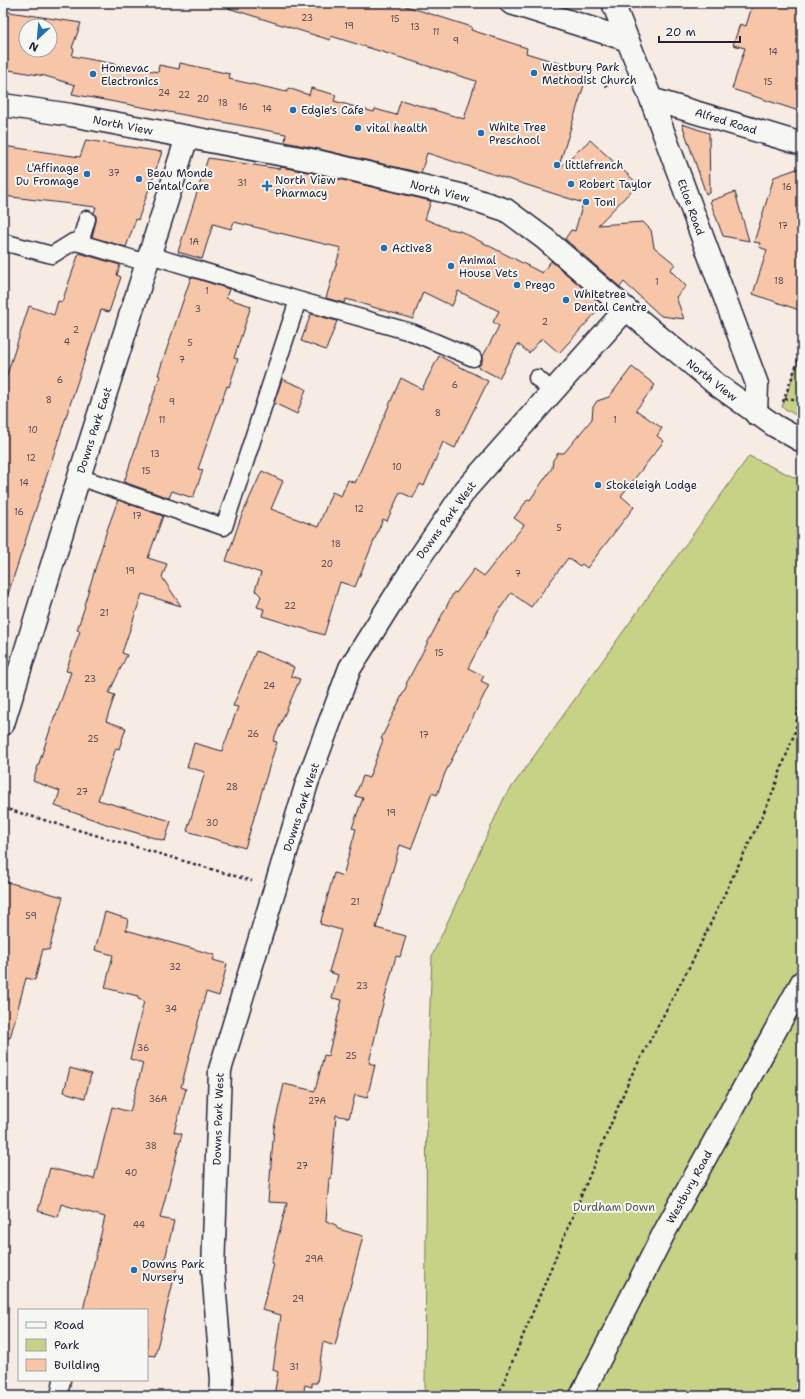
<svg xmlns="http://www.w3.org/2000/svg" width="805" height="1399" viewBox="0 0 805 1399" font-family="'Shantell Sans',sans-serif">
  <rect width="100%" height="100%" fill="#f6ece3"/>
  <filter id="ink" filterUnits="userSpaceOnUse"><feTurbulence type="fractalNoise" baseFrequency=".025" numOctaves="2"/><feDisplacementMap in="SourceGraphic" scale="8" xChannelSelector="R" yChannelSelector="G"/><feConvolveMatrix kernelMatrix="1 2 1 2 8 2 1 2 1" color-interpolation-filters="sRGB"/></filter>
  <g filter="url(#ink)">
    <path fill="#c8d286" stroke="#757a60" d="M 802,352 L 802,419 L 782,407 Z
      M 749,456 L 802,481 L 802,1396 L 425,1396 L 427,1078 L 432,956 L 504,798 Z"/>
    <path fill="#f7c6a8" stroke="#22223b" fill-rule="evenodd" d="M 229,3 L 396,3 L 472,27 L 471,30 L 527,48 L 526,53 L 588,72 L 558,169 L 590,140 L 638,184 L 598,225 L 643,222 L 651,230 L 654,247 L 675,264 L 670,270 L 686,286 L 676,297 L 684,319 L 661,316 L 624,282 L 620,287 L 565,239 L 571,230 L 575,231 L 583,203 L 427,153 L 421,173 L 319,149 L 285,142 L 286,134 L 72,94 L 75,85 L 45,76 L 3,69 L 3,11 L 81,23 L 72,48 L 74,49 L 72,56 L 158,72 L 159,65 L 179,69 L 180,63 L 230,74 L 229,79 L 287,92 L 288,88 L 309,95 L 311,88 L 336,95 L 334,101 L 374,112 L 375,109 L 396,115 L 401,100 L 464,119 L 476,81 L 331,36 L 330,40 L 228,8 ZM 26,26 L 50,26 L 50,50 L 26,50 Z
      M 753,3 L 802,3 L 802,112 L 732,89 L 745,48 L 733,45 L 740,24 L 746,26 Z
      M 682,124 L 709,133 L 710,193 L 706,194 Z
      M 86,140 L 162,152 L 138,220 L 136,219 L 126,247 L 92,237 L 96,221 L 96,216 L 94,213 L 96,207 L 3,196 L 3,146 L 80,157 Z
      M 208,158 L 280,169 L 281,167 L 313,173 L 431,201 L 425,219 L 449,229 L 460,231 L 542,273 L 551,261 L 603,305 L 559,353 L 542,338 L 529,353 L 518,344 L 499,378 L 478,367 L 482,362 L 482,358 L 499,326 L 493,322 L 499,311 L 458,291 L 452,306 L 423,292 L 413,319 L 346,299 L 344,303 L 326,298 L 341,248 L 234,222 L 231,229 L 213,224 L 202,259 L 178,252 Z
      M 802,167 L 802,311 L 753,294 L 767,250 L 759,247 L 760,243 L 754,242 L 774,177 Z
      M 735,192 L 749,241 L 723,236 L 710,201 Z
      M 79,253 L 120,265 L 117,275 L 121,277 L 109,312 L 101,310 L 7,597 L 3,596 L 3,387 L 29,306 L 54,315 L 58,301 L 62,302 Z
      M 191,277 L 229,289 L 226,298 L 251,306 L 234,358 L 238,359 L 229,387 L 227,386 L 198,469 L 203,470 L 193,498 L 172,491 L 169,498 L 124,482 L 160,376 L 158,375 Z
      M 311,314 L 337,321 L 326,350 L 301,341 Z
      M 439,356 L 488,381 L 455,448 L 443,442 L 424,486 L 420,484 L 413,498 L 400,492 L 387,521 L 383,519 L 355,587 L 340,582 L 324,635 L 262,616 L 264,609 L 257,607 L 261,596 L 255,590 L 261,573 L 226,561 L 241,517 L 262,471 L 283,481 L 271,509 L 318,527 L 332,492 L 341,496 L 348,480 L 355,483 L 401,378 L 422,389 Z
      M 632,367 L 655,385 L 636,410 L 662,428 L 657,436 L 664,441 L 621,496 L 634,507 L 587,568 L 582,564 L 580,566 L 568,558 L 531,607 L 511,593 L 497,613 L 468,668 L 484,676 L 481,681 L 489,685 L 445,773 L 437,795 L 432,793 L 411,849 L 400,845 L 376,928 L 406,936 L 400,957 L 396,956 L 380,1015 L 369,1063 L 375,1065 L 367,1098 L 355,1095 L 349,1118 L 336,1115 L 331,1179 L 329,1178 L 326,1221 L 336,1225 L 338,1229 L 363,1236 L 335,1346 L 323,1342 L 317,1383 L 312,1383 L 312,1387 L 305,1385 L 303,1396 L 274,1396 L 278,1372 L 273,1370 L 281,1315 L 262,1310 L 274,1264 L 271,1263 L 287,1203 L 268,1202 L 274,1128 L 284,1084 L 315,1091 L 324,1055 L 328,1056 L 342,1000 L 332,998 L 338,975 L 329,972 L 341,930 L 320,924 L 334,873 L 343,876 L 356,829 L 352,828 L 363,798 L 355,796 L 363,776 L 369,778 L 383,740 L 381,739 L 407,685 L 406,684 L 454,592 L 456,593 L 474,569 L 484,576 L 524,525 L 514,518 L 528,499 L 530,500 L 552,468 L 553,460 L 558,453 L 564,453 L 592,419 L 593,407 L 597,401 L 609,397 Z
      M 282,379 L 306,389 L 297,414 L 274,403 Z
      M 118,500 L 163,516 L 148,558 L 167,564 L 162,577 L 181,606 L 142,594 L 122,653 L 127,655 L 109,693 L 115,695 L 106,721 L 126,728 L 119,749 L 116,748 L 98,800 L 171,821 L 165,841 L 109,825 L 55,806 L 60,791 L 33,781 L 55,715 L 56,715 L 71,672 L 66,671 L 80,631 L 77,630 L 85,606 L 84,605 L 107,530 Z
      M 256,651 L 294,667 L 291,676 L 300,679 L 273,741 L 277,742 L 270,764 L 245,848 L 187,831 L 205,772 L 187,767 L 194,743 L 222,751 L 238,707 L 233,706 Z
      M 3,881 L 63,897 L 49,950 L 43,949 L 35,980 L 26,978 L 10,1038 L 3,1037 Z
      M 105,912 L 128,919 L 126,930 L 215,955 L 213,960 L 227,964 L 219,996 L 206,992 L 181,1087 L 186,1089 L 174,1132 L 182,1134 L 160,1218 L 174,1221 L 165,1259 L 178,1262 L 155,1356 L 147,1355 L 147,1310 L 83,1310 L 105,1217 L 61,1204 L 58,1217 L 38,1211 L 50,1168 L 94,1179 L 112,1107 L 130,1112 L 143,1063 L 130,1059 L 144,1001 L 138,999 L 138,996 L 105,988 L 113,955 L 95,950 Z
      M 70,1068 L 91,1074 L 85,1098 L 64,1092 Z"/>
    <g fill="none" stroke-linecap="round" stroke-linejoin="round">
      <g stroke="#22223b" stroke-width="19">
        <path id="lane" d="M 3,242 L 52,255 L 73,242 L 80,243 L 147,263
          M 80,243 L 87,219
          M 150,255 L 298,300 L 414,333 L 473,358
          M 537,378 L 553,392
          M 79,477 L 224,527 L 298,300
          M 59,1396 L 62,1380"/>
      </g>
      <g stroke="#22223b" stroke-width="25">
        <path id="street" d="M 511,3 L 628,40
          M 613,3 L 651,99 L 757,384 L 756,414
          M 651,99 L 802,144
          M 3,724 L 79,477 L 187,137
          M 221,1396 L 222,1380 L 213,1270 L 220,1070 L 307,783 L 350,668 L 414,566 L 466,489 L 626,309"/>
      </g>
      <g stroke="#22223b" stroke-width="25">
        <path id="secondary" d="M 3,105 L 71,115 L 316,161 L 460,195 L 506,210 L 545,239 L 626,309 L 716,384 L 775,426 L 802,441"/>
      </g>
      <g stroke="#22223b" stroke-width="25">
        <path id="primary" d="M 581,1396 L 665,1231 L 802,982"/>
      </g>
      <path stroke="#22223b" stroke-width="2.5" stroke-dasharray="3 3" stroke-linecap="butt" d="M 605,86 L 617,81
        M 785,399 L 802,399
        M 783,402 L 802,350
        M 3,808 L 252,881
        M 498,1396 L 630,1078 L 693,960 L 771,797 L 796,729 L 802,675"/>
      <use href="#lane" stroke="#f6f6f2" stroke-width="16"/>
      <use href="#street" stroke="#f6f6f2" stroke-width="22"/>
      <use href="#secondary" stroke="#f6f6f2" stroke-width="22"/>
      <use href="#primary" stroke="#f6f6f2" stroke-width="22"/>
    </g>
  </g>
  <g fill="#1f6fb2" stroke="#f6f6f2" stroke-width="1.5">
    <circle cx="534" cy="73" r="4"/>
    <circle cx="93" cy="74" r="4"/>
    <circle cx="293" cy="110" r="4"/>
    <circle cx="358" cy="128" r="4"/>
    <circle cx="481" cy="133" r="4"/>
    <circle cx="557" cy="165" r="4"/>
    <circle cx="87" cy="174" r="4"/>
    <circle cx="139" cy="179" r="4"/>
    <circle cx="571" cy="184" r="4"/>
    <path d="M265 180h4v4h4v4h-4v4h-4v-4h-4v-4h4z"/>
    <circle cx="586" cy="202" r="4"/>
    <circle cx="384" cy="248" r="4"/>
    <circle cx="451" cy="266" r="4"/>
    <circle cx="517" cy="285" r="4"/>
    <circle cx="566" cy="300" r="4"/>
    <circle cx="598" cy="485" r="4"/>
    <circle cx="134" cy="1270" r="4"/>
  </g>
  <g text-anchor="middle" stroke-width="4" stroke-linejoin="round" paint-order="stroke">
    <g font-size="9" fill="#574b56">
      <text x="307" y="21">23</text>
      <text x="395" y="22">15</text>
      <text x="349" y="29">19</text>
      <text x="415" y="30">13</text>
      <text x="436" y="35">11</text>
      <text x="456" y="44">9</text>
      <text x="773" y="55">14</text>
      <text x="768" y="85">15</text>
      <text x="164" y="96">24</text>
      <text x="184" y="98">22</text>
      <text x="203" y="102">20</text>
      <text x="223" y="106">18</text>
      <text x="243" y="110">16</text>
      <text x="267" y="112">14</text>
      <text x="114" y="176">37</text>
      <text x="242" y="186">31</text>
      <text x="787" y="190">16</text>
      <text x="783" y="229">17</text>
      <text x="194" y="245">1A</text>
      <text x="779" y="284">18</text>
      <text x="657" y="285">1</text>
      <text x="207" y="294">1</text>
      <text x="198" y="312">3</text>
      <text x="545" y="325">2</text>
      <text x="76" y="333">2</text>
      <text x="67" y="345">4</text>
      <text x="190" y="346">5</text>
      <text x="182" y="363">7</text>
      <text x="60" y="383">6</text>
      <text x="455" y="388">6</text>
      <text x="49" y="403">8</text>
      <text x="172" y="405">9</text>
      <text x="438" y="416">8</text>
      <text x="162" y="423">11</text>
      <text x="615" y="423">1</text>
      <text x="33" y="433">10</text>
      <text x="155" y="457">13</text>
      <text x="31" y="461">12</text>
      <text x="397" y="470">10</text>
      <text x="146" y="474">15</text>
      <text x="24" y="486">14</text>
      <text x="359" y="512">12</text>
      <text x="19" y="515">16</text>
      <text x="137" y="519">17</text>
      <text x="559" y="531">5</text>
      <text x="336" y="547">18</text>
      <text x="327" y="567">20</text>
      <text x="130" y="574">19</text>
      <text x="518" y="577">7</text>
      <text x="290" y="609">22</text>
      <text x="104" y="616">21</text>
      <text x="439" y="656">15</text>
      <text x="90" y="682">23</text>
      <text x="269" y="689">24</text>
      <text x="253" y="737">26</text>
      <text x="424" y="738">17</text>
      <text x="93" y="742">25</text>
      <text x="232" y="790">28</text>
      <text x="82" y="795">27</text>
      <text x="391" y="816">19</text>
      <text x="212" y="826">30</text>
      <text x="355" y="905">21</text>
      <text x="31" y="919">59</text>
      <text x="175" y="970">32</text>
      <text x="362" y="989">23</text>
      <text x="171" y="1012">34</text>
      <text x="143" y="1051">36</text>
      <text x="351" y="1059">25</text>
      <text x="158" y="1102">36A</text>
      <text x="317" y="1104">27A</text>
      <text x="151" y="1149">38</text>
      <text x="302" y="1169">27</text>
      <text x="131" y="1176">40</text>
      <text x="139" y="1228">44</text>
      <text x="314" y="1262">29A</text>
      <text x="298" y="1302">29</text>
      <text x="294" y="1370">31</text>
    </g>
    <g font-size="11" fill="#22223b" stroke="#f6f6f2" text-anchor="start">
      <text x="542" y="71">Westbury Park<tspan x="542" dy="13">Methodist Church</tspan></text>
      <text x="101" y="72">Homevac<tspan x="101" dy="13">Electronics</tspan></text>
      <text x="301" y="114">Edgie's Cafe</text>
      <text x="489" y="131">White Tree<tspan x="489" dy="13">Preschool</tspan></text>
      <text x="366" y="132">vital health</text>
      <text x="565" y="169">littlefrench</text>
      <text x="79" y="172" text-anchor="end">L'Affinage<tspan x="79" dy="13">Du Fromage</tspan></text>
      <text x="147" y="177">Beau Monde<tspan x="147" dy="13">Dental Care</tspan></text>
      <text x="275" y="184">North View<tspan x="275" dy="13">Pharmacy</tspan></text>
      <text x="579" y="188">Robert Taylor</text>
      <text x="594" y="206">Toni</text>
      <text x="392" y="252">Active8</text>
      <text x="459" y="264">Animal<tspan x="459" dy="13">House Vets</tspan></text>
      <text x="525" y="289">Prego</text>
      <text x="574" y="298">Whitetree<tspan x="574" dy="13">Dental Centre</tspan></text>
      <text x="606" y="489">Stokeleigh Lodge</text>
      <text x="142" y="1268">Downs Park<tspan x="142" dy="13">Nursery</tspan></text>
    </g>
    <g font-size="11" fill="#22223b" stroke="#f6f6f2">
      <text transform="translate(726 121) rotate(17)" y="4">Alfred Road</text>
      <text transform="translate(123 125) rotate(11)" y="4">North View</text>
      <text transform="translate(440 191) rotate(14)" y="4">North View</text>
      <text transform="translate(691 207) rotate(70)" y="4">Etloe Road</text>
      <text transform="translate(712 380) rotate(38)" y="4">North View</text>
      <text transform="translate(94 430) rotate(-72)" y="4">Downs Park East</text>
      <text transform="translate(446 520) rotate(-54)" y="4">Downs Park West</text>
      <text transform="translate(301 807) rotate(-72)" y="4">Downs Park West</text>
      <text transform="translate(218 1119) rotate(-88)" y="4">Downs Park West</text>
      <text transform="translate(689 1187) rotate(-61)" y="4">Westbury Road</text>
    </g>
    <g font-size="11" fill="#545752" stroke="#f6f6f2">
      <text x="614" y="1211">Durdham Down</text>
    </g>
  </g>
  <rect width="805" height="1399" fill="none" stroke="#f6f6f2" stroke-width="16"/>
  <rect x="8" y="8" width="789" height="1383" fill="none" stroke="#22223b" stroke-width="1.5" filter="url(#ink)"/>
  <rect x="18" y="1309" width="130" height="72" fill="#f6f6f2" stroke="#a1a1a9"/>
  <rect x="26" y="1322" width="20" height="6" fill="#f6f6f2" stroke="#a1a1a9"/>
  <text x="54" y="1329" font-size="12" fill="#22223b">Road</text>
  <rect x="26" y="1339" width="20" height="12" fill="#c8d286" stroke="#a1a1a9"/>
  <text x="54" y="1349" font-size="12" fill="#22223b">Park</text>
  <rect x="26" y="1359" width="20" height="12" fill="#f7c6a8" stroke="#a1a1a9"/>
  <text x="54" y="1369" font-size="12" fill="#22223b">Building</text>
  <g transform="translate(38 38) rotate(206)"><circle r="19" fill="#f6f6f2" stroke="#a1a1a9"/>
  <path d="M0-3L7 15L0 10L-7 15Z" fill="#1f6fb2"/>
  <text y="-6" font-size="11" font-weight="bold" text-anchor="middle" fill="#22223b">N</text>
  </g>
  <path d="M659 36v6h81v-6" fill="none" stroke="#22223b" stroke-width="2"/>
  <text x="665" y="36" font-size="12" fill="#22223b" stroke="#f6f6f2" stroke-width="3" paint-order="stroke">20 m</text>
</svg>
